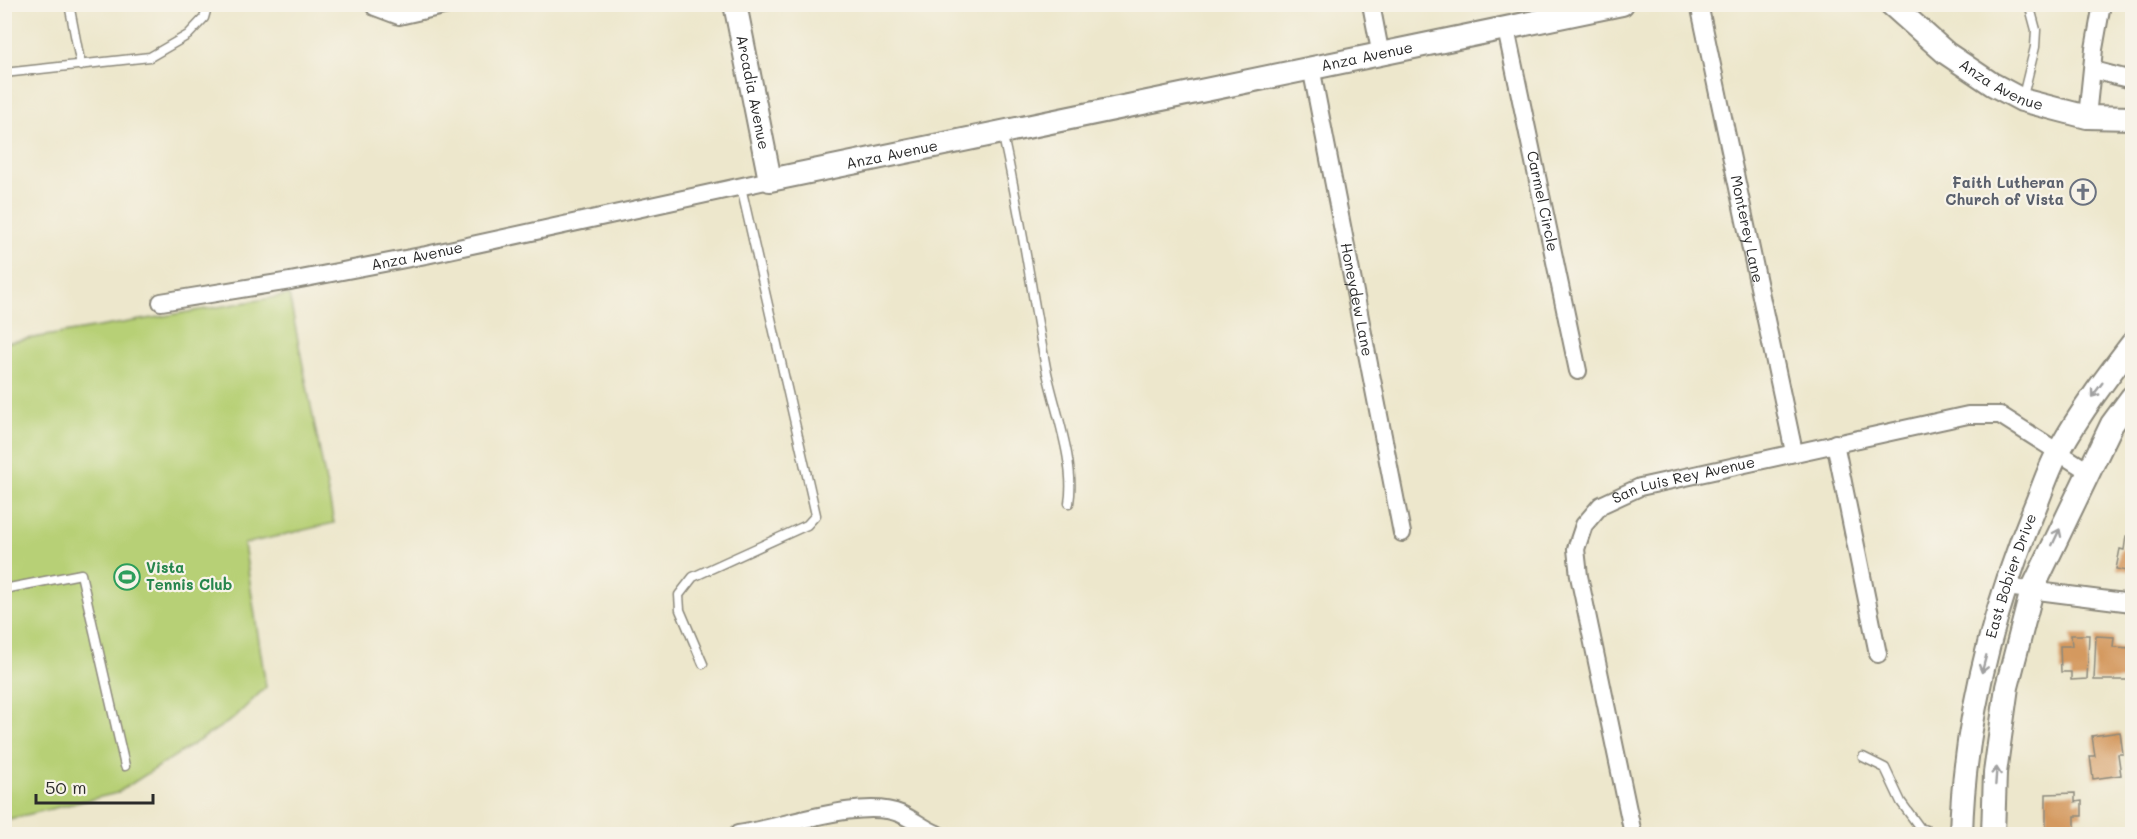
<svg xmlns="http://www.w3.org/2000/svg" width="2137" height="839" viewBox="0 0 2137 839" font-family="Mali,sans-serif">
  <rect width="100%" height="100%" fill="#f7f3e8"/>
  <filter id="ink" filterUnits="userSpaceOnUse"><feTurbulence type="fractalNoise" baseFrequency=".0167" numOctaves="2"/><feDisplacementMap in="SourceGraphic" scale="12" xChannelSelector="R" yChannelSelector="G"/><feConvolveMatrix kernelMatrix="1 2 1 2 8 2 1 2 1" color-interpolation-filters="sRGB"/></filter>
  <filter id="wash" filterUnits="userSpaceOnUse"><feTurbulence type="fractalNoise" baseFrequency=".008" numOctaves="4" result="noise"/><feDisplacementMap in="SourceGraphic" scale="24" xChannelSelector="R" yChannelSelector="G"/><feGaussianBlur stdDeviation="1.35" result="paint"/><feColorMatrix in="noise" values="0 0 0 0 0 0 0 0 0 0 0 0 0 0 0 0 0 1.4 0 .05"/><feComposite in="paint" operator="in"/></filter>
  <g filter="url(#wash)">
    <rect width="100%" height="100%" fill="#ede7cc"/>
    <path fill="#b7d076" stroke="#717e50" stroke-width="1.5" d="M 289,295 L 334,523 L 244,544 L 266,687 L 233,719 L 117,793 L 5,820 L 4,343 Z"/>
    <g id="blocks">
      <path fill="#d4995f" d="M 2126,536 L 2132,537 L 2132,572 L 2116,569 L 2120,549 L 2124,550 Z
        M 2071,635 L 2089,635 L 2087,679 L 2071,680 L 2071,672 L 2061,672 L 2060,646 L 2072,646 Z
        M 2096,636 L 2114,637 L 2113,647 L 2132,648 L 2132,680 L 2094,680 Z
        M 2120,732 L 2123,754 L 2118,754 L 2121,775 L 2093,779 L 2090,756 L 2095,756 L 2092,736 Z
        M 2075,793 L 2075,802 L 2082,801 L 2082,816 L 2075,816 L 2075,834 L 2046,833 L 2046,794 Z"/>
    </g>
  </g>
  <g filter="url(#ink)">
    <use href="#blocks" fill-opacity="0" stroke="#8c897c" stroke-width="1.5"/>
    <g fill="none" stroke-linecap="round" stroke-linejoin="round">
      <g stroke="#8c897c" stroke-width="11">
        <path id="lane" d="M 69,4 L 81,66
          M 4,73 L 150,57 L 188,35 L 204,18 L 208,4
          M 2022,100 L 2035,47 L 2036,30 L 2029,4
          M 1002,132 C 1020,210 1031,289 1046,368 C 1054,408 1076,463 1069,503
          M 4,589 L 81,574 L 125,766
          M 703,664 L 680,610 L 679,595 L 693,577 L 807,525 L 816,515 L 741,187
          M 1863,757 L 1885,768 L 1901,802 L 1920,828 L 1937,834
          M 912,834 L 924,829"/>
      </g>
      <g stroke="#8c897c" stroke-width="20">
        <g id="street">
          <path d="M 374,4 L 375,7 L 399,16 L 452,4"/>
          <path d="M 1371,4 L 1381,56"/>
          <path id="s1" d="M 1699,4 L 1794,452"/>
          <path id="s2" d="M 1506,29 L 1578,371"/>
          <path id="s3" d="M 1311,67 L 1402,533"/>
          <path d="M 2093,70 L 2132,80"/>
          <path d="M 2087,117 L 2094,49 L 2102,4"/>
          <path id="s4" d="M 161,302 L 290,281 L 426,255 L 770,180"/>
          <path d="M 1835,443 L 1878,654"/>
          <path d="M 2006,587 L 2132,603"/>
          <path d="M 738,834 C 782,828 862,797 901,814 C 914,820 924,829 937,834"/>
          <path id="s5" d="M 1633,834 L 1579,576 L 1576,549 L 1584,525 L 1601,505 L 1640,487 L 1968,415 L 2000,415 L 2088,471"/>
        </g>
      </g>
      <g stroke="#8c897c" stroke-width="26">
        <g id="secondary">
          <path id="s6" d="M 735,4 L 770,180 L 1622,4"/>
          <path id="s7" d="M 1891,4 L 1946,53 L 1992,84 L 2022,100 L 2087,117 L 2132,118"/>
          <path id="s8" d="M 1961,834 C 1964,723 1993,610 2035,507 C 2043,488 2049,467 2060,449 C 2081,411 2106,378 2132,344"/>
          <path d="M 1993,834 L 1995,773 L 2007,687 L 2032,590 L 2112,424 L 2132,397"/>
        </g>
      </g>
      <use href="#lane" stroke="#fff" stroke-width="8"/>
      <use href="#street" stroke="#fff" stroke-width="16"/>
      <use href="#secondary" stroke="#fff" stroke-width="22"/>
    </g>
    <defs><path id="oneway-shaft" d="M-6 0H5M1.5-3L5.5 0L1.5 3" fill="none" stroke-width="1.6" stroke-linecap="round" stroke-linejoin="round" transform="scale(1.5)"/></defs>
    <g stroke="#a0a0a0">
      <use href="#oneway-shaft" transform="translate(2097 390) rotate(127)"/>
      <use href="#oneway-shaft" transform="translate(2056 537) rotate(-65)"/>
      <use href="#oneway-shaft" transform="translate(1984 664) rotate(105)"/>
      <use href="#oneway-shaft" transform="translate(1996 776) rotate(-86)"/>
    </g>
  </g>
  <defs>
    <g id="church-ring" transform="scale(1.35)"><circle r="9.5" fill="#f7f3e8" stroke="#6b7280" stroke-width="1.5"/><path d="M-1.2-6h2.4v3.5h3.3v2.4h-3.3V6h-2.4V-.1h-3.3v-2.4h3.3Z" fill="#6b7280"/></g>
    <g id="stadium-ring" transform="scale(1.35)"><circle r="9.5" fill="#f7f3e8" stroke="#2e9e5b" stroke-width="1.5"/><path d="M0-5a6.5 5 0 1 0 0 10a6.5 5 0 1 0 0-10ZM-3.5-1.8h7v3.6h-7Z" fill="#2e9e5b"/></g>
  </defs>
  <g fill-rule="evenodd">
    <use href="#church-ring" x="2083" y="192"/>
    <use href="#stadium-ring" x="127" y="577"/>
  </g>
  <g text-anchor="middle" stroke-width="4.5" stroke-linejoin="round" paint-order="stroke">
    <g font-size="15" fill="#2b2b2b" stroke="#f7f3e8">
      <text dy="5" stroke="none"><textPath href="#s6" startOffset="789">Anza Avenue</textPath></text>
      <text dy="5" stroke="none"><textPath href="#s7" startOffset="138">Anza Avenue</textPath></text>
      <text dy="5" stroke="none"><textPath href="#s6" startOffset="90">Arcadia Avenue</textPath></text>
      <text dy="5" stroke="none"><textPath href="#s6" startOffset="304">Anza Avenue</textPath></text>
      <text dy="5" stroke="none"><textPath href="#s2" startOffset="176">Carmel Circle</textPath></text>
      <text dy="5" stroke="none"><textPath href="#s1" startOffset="230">Monterey Lane</textPath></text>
      <text dy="5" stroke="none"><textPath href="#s4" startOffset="260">Anza Avenue</textPath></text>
      <text dy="5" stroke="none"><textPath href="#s3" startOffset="237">Honeydew Lane</textPath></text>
      <text dy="5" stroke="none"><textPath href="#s5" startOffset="429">San Luis Rey Avenue</textPath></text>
      <text dy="5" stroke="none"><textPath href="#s8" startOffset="264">East Bobier Drive</textPath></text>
    </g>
    <g font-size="15" font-weight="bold" fill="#5b616d" stroke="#f7f3e8" text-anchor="end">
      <text x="2064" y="188">Faith Lutheran<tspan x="2064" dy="17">Church of Vista</tspan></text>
    </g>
    <g font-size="15" font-weight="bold" fill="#27864d" stroke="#f7f3e8" text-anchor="start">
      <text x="146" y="573">Vista<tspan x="146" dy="17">Tennis Club</tspan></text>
    </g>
  </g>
  <rect width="2137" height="839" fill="none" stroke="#f7f3e8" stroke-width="24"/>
  <path d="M36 794v9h117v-9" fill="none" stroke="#2b2b2b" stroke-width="3"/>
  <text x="45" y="794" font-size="18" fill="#2b2b2b" stroke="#f7f3e8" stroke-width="4.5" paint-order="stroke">50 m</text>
</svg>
